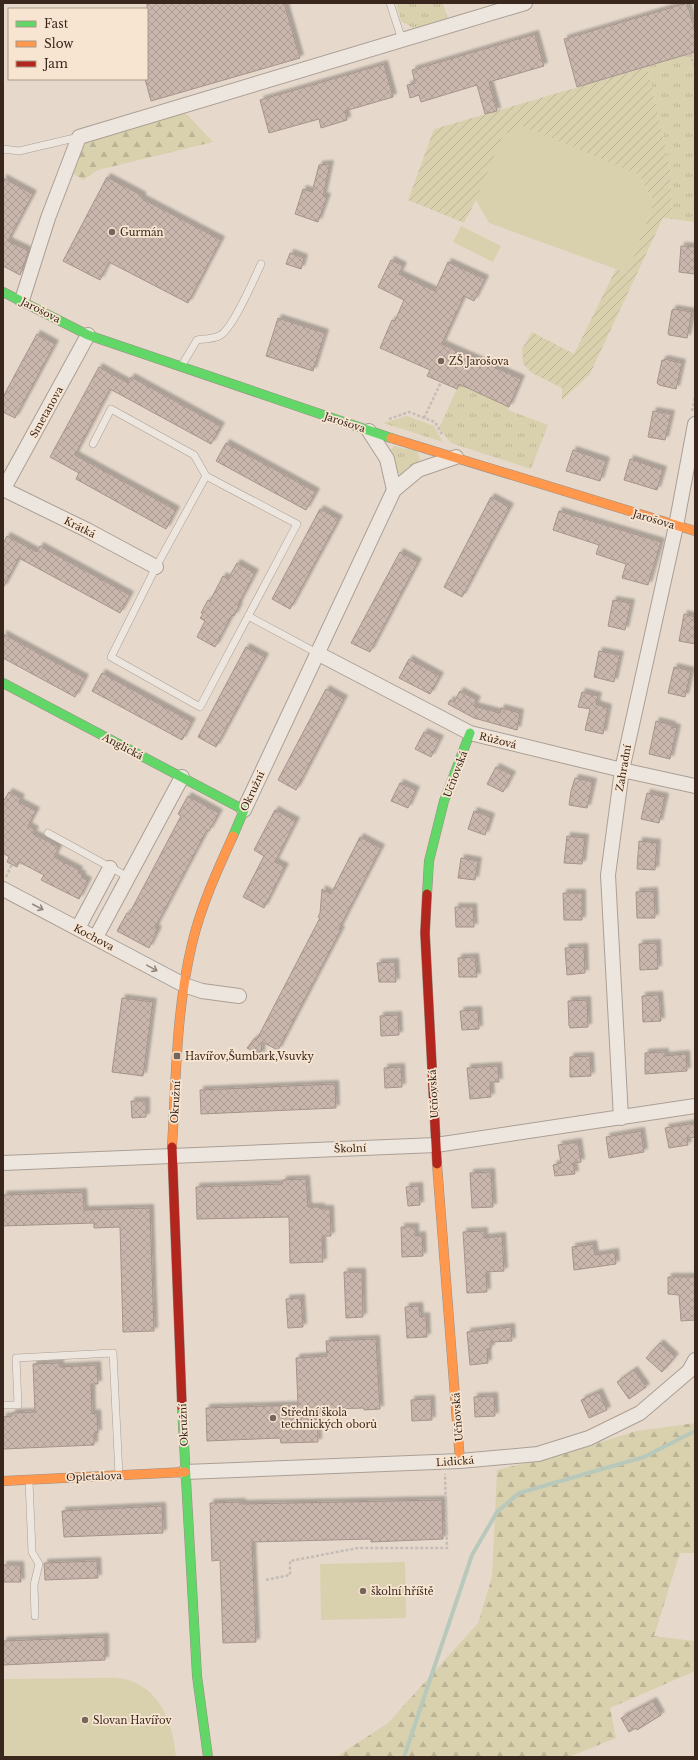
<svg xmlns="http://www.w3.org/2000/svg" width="698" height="1760" viewBox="0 0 698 1760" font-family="'Libre Baskerville',serif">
  <defs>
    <pattern id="grass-tufts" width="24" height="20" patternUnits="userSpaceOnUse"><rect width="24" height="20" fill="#d9d1ae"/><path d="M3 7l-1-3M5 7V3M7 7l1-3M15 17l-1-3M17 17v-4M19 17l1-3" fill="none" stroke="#bbb395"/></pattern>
    <pattern id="forest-firs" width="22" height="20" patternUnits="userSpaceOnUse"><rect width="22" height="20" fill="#d9d1ae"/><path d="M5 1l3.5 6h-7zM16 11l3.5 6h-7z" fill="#bbb395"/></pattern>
    <pattern id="garden-furrows" width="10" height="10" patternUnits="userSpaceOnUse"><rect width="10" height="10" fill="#d9d1ae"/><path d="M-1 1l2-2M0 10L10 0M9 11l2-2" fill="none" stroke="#bbb395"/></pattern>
    <pattern id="building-cross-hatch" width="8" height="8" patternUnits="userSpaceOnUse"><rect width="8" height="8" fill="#c9b6ad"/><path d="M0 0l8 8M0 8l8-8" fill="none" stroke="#ad9c94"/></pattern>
    <filter id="shadow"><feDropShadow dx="3.5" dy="-3.5" stdDeviation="1" flood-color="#0004"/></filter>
  </defs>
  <rect width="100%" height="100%" fill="#e6d9cc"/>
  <path fill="url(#grass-tufts)" d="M 396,3 L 443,3 L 448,20 L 413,28 L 401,21 Z
    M 695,52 L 695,222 L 672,219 L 670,167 L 647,67 Z
    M 459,384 L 509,407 L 508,410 L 548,425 L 531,469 L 451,443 L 439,428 Z
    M 407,416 L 434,426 L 443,442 L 383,423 Z
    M 394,446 L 417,451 L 420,459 L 417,464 L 401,474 L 395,472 L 390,451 Z"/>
  <path fill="url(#forest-firs)" d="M 179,106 L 213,142 L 98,170 L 83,180 L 67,169 L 79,137 Z
    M 695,1423 L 695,1553 L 680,1553 L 654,1636 L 695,1641 L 695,1671 L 610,1708 L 616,1738 L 569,1757 L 336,1757 L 388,1723 L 478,1623 L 492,1577 L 497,1470 L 563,1454 L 636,1431 Z"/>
  <path fill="url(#garden-furrows)" d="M 647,67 L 670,167 L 672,219 L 663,218 L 590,374 L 562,400 L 562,388 L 532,373 L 523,364 L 522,349 L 532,332 L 574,354 L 616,269 L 627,273 L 654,202 L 638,174 L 476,200 L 464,223 L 408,200 L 434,129 Z"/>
  <path fill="#d9d1ae" d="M 522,126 L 638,174 L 654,202 L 627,273 L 489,223 L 476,200 L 503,135 Z
    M 461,226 L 501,246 L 493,262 L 453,242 Z
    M 405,1562 L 406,1618 L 321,1620 L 320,1564 Z
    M 94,1678 C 105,1678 118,1677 128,1680 C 161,1689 174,1727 176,1757 L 3,1757 L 3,1679 Z"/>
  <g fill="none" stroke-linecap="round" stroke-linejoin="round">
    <path stroke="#b8c9bb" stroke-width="4" d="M 404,1757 L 472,1555 L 497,1512 L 519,1493 L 644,1457 L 695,1431"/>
  </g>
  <path fill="url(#building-cross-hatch)" stroke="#a6948b" filter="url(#shadow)" d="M 147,3 L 284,3 L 300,58 L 151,101 L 145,79 L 147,79 Z
    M 687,3 L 695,31 L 695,52 L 577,87 L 564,39 Z
    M 535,34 L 544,66 L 489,82 L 497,111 L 485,114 L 477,85 L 421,102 L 419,95 L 410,98 L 407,85 L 415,83 L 412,70 Z
    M 384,64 L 393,97 L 345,111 L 347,120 L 321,128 L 319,119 L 269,133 L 260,100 Z
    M 330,164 L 323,196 L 327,197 L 318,222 L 295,214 L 303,189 L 312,192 L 319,165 Z
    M 107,177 L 143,196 L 141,198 L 221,240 L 188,303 L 109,262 L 100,280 L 63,261 Z
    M 3,178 L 33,194 L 8,241 L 29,251 L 20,275 L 3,266 Z
    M 681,246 L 695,247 L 695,274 L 679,272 Z
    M 290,253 L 304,258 L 301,269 L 286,264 Z
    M 391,260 L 403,266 L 399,274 L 435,291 L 448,262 L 485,279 L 474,301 L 464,296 L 442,344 L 521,379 L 509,407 L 459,384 L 457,389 L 427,376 L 430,370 L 380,348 L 392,320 L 395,321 L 404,300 L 378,287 Z
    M 674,309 L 692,312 L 687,338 L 669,335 L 668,333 L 672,310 Z
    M 278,318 L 325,333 L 313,371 L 266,356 Z
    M 37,334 L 55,344 L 15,418 L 3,412 L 3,397 Z
    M 664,359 L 682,363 L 676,389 L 659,385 L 657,383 L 662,360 L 664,361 Z
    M 99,367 L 128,383 L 131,377 L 221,426 L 211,444 L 110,389 L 75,455 L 176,510 L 166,529 L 76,479 L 79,473 L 50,457 Z
    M 653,411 L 671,414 L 665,440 L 648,437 Z
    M 226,443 L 316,492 L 306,510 L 216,461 Z
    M 573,450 L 606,461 L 600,481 L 566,471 Z
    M 630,459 L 663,470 L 657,490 L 624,480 Z
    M 491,497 L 510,507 L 462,597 L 444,587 Z
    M 320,509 L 339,519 L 290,609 L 272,599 Z
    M 559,511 L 661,542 L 648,585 L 622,578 L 626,564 L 596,554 L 599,545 L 553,530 Z
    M 7,536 L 37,552 L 40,546 L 130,595 L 120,613 L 19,558 L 3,588 L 3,544 Z
    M 400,552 L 418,562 L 370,652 L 351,643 Z
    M 237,563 L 255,573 L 238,605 L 239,606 L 234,616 L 232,615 L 215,647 L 197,637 L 205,621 L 200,618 L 203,614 L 201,613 L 208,600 L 210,601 L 223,576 L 228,579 Z
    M 613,600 L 631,603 L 625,630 L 608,626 Z
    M 684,614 L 695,617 L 695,644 L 679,641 Z
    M 3,634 L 85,678 L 75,697 L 3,658 Z
    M 246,647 L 265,657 L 216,747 L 198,737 Z
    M 599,651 L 620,655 L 614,682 L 594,677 Z
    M 409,659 L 440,676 L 430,694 L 399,678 Z
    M 674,667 L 691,671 L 685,697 L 668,693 Z
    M 102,673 L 192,722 L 182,740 L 92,691 Z
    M 326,689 L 344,699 L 296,790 L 278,780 Z
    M 460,691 L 477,700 L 474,706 L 500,713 L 501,708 L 520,713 L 517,730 L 474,718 L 448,704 L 450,700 L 454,702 Z
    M 582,692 L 598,696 L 596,704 L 608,708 L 603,734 L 585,730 L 590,709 L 578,707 Z
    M 656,721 L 672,725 L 672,727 L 677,728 L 670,759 L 649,754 Z
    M 424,732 L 440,739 L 431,757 L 415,749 Z
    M 496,767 L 512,775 L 503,792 L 487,784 Z
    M 575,778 L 593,782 L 587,808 L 569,805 L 571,791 Z
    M 400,783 L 416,790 L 408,808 L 391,801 Z
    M 9,792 L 21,798 L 19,802 L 36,811 L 28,826 L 35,830 L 33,834 L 59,847 L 54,857 L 79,870 L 78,873 L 83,875 L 81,877 L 88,881 L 79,899 L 41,880 L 44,875 L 19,862 L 17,867 L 7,862 L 9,857 L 3,853 L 3,802 Z
    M 647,793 L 665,797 L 659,823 L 641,819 Z
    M 188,796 L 219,813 L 209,831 L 207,830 L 155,928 L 158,930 L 149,948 L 117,931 L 127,913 L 129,914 L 143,888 L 181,816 L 178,814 Z
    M 275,810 L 296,821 L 275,862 L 285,867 L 264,908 L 243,897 L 264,856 L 254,850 Z
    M 474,811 L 491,817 L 485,835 L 468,829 Z
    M 567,836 L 585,838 L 582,864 L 564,863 Z
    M 360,837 L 381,848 L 339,929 L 341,930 L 278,1050 L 262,1042 L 261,1055 L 247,1048 L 255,1038 L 257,1039 L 320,918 L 318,917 L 320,913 L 322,889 L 331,894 Z
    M 639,841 L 657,843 L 655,870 L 637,869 Z
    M 461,858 L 478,861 L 475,880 L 458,878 Z
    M 654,891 L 655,918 L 637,918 L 636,892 Z
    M 563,893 L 582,893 L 582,920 L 564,920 Z
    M 455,907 L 473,907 L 474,927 L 456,927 Z
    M 657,943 L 658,969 L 640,970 L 639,944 Z
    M 584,947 L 585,973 L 567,975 L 565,948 Z
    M 475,957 L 477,977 L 459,977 L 458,958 Z
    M 395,962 L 396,982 L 379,982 L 377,963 Z
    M 659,995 L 661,1021 L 643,1022 L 642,996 Z
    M 122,998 L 153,1002 L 143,1076 L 112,1072 Z
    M 587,1000 L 588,1027 L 570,1028 L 570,1026 L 569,1026 L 568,1001 Z
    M 478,1010 L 479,1029 L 462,1030 L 460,1011 Z
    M 398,1015 L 399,1035 L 381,1036 L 380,1016 Z
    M 665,1052 L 665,1056 L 686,1054 L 687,1071 L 645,1074 L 645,1053 Z
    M 590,1056 L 591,1076 L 570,1077 L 570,1057 Z
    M 498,1066 L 499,1082 L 490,1082 L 491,1097 L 470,1099 L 467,1068 Z
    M 401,1067 L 402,1087 L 385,1088 L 384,1068 Z
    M 335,1084 L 336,1108 L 201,1114 L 200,1090 Z
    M 131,1101 L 146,1101 L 146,1117 L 132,1118 Z
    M 695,1123 L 695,1137 L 687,1138 L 688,1145 L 669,1148 L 665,1128 Z
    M 641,1131 L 644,1152 L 609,1158 L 606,1137 Z
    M 578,1142 L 581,1162 L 573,1163 L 575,1174 L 555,1176 L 553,1165 L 561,1163 L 558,1145 Z
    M 491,1172 L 493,1207 L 472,1208 L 470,1173 Z
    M 306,1179 L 308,1207 L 321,1207 L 321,1209 L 330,1209 L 331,1236 L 322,1236 L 323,1262 L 290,1263 L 289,1217 L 197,1219 L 196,1187 L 282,1184 L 283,1180 Z
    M 419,1186 L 420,1205 L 408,1206 L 406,1187 Z
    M 83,1192 L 84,1210 L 150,1208 L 154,1331 L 123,1332 L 120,1227 L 94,1228 L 94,1223 L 3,1226 L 3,1195 Z
    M 401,1227 L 415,1227 L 415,1236 L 422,1235 L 423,1256 L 402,1257 Z
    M 484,1231 L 484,1238 L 502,1236 L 504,1271 L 486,1272 L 487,1292 L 467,1293 L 463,1232 Z
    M 593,1244 L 595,1255 L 615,1252 L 616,1264 L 574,1270 L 572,1247 Z
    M 344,1272 L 362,1272 L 363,1317 L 346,1318 Z
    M 668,1277 L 695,1277 L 695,1320 L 681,1321 L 679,1295 L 668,1294 Z
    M 301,1298 L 303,1327 L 288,1328 L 286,1299 Z
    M 419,1306 L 420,1317 L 426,1316 L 427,1337 L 407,1338 L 405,1307 Z
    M 511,1327 L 512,1341 L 491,1342 L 491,1348 L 487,1349 L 488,1363 L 470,1365 L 467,1332 Z
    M 376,1339 L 380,1409 L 364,1410 L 364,1408 L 330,1409 L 330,1412 L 317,1413 L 318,1442 L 281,1443 L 280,1438 L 207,1441 L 206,1408 L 298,1405 L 296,1358 L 327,1356 L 326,1341 Z
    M 660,1343 L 675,1357 L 662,1372 L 646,1358 Z
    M 60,1363 L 60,1367 L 97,1365 L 98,1384 L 91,1384 L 92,1414 L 97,1413 L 98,1433 L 94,1433 L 94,1445 L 3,1449 L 3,1417 L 12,1416 L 12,1413 L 35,1412 L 33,1364 Z
    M 634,1370 L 646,1387 L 629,1399 L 617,1382 Z
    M 599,1392 L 607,1410 L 589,1418 L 581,1400 Z
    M 494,1396 L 495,1416 L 475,1417 L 474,1397 Z
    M 431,1399 L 432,1420 L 412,1421 L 411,1400 Z
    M 442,1500 L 443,1539 L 371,1542 L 371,1539 L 252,1542 L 256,1642 L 223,1643 L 220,1560 L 212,1561 L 210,1503 L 242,1502 L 242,1504 Z
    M 162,1506 L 163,1533 L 64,1537 L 62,1511 Z
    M 97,1561 L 98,1578 L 45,1580 L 44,1563 Z
    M 3,1565 L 20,1565 L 21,1582 L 3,1582 Z
    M 105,1637 L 105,1660 L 3,1665 L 3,1641 Z
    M 653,1701 L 661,1715 L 637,1730 L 636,1728 L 629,1732 L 621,1718 Z"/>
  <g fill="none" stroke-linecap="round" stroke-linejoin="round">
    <g stroke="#ab9f95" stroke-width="8">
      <path id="lane" d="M 390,3 L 402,40
        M 3,149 L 19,151 L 79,137
        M 182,365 L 197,340 C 204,339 212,339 219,336 C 232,331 254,279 261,264
        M 93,444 L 111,409 L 194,455 L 206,476
        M 206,476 L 297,524 L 200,707 L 111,657 L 156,567 Z
        M 248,616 L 317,653
        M 48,833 L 128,877
        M 3,1405 L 18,1405 L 16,1358 L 113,1353 L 119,1475
        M 29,1481 L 32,1552 L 39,1564 L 34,1585 L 35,1616"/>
    </g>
    <g stroke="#ab9f95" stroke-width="16">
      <path id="street" d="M 22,300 L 48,218 L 79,137 L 525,3
        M 369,431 L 387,459 L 394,490
        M 3,489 L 87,530 L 156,567
        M 3,490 L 88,335
        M 317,653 L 470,733 L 622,770 L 695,786
        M 244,810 L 394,490 L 418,470 L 456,457
        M 3,889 L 184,985 L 202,991 L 239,996
        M 78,928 L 110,868
        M 96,937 L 182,777
        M 621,1118 L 608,875 L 622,770 L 676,526 L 695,424
        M 3,1163 L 436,1145 L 695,1106
        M 185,1472 L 460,1461 L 538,1454 L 589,1438 L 640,1413 L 689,1371 L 695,1360"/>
    </g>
    <g stroke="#9a8e85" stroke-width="10">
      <path id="fast" d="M 3,292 L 88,335 L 391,438
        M 3,683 L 244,810 L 233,836
        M 427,894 L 429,861 L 444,801 L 470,733
        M 182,1407 L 197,1676 L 208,1757"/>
    </g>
    <g stroke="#9a8e85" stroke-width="10">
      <path id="slow" d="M 391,438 L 695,531
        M 172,1147 C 176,1080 176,1010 192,944 C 201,906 217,871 233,836
        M 437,1164 L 460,1461
        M 3,1481 L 185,1472"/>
    </g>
    <g stroke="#9a8e85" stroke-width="10">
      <path id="jam" d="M 427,894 L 425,933 L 437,1164
        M 172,1147 L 182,1407"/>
    </g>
    <path stroke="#c5bcb5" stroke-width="2.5" stroke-dasharray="3 2" stroke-linecap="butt" d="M 689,54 L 695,66
      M 692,411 L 695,397
      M 424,418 L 441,382
      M 389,419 L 409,412 L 435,422 L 443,436
      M 6,877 L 12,864
      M 266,1580 L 290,1575 L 290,1561 L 358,1548 L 447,1548 L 445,1474"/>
    <use href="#lane" stroke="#ede6de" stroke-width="7"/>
    <use href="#street" stroke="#ede6de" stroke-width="14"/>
    <use href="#fast" stroke="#63d668" stroke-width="9"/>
    <use href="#slow" stroke="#ff974d" stroke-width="9"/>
    <use href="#jam" stroke="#b3261e" stroke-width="9"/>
  </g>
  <defs><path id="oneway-shaft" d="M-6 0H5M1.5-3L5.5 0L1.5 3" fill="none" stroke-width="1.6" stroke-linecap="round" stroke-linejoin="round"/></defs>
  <g stroke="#93867e">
    <use href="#oneway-shaft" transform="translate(38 907) rotate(28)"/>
    <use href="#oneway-shaft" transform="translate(152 968) rotate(29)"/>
  </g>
  <g fill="#76655a" stroke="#f7e5d1" stroke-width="1.5">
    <circle cx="112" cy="232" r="4"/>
    <circle cx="441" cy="361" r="4"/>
    <rect x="173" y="1052" width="8" height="8" rx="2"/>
    <circle cx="273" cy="1418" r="4"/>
    <circle cx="363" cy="1591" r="4"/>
    <circle cx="85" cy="1720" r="4"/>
  </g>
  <g text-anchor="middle" stroke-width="3.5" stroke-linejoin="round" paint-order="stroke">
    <g font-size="10" fill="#39261d" stroke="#f7e5d1" text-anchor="start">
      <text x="120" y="236">Gurmán</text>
      <text x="449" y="365">ZŠ Jarošova</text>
      <text x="185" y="1060">Havířov,Šumbark,Vsuvky</text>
      <text x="281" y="1416">Střední škola<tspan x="281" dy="12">technických oborů</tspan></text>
      <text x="371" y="1595">školní hříště</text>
      <text x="93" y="1724">Slovan Havířov</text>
    </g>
    <g font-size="10" fill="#39261d" stroke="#f7e5d1">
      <text transform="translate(41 310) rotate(27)" y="4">Jarošova</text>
      <text transform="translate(46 412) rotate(-61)" y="4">Smetanova</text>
      <text transform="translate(345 422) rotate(18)" y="4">Jarošova</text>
      <text transform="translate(654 519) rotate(17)" y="4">Jarošova</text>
      <text transform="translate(80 527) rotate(27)" y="4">Krátká</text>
      <text transform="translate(498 740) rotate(14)" y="4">Růžová</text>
      <text transform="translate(123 746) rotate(28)" y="4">Anglická</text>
      <text transform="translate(623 768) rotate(-80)" y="4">Zahradní</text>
      <text transform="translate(455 774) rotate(-69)" y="4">Učňovská</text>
      <text transform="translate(252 791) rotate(-65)" y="4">Okružní</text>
      <text transform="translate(94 937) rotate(28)" y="4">Kochova</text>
      <text transform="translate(433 1094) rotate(-93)" y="4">Učňovská</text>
      <text transform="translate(175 1102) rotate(-87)" y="4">Okružní</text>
      <text transform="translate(350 1148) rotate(-2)" y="4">Školní</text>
      <text transform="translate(457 1417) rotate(-94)" y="4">Učňovská</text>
      <text transform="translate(183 1425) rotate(-92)" y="4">Okružní</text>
      <text transform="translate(455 1461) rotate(-4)" y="4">Lidická</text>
      <text transform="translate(94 1476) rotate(-2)" y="4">Opletalova</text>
    </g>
  </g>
  <rect width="698" height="1760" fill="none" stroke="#39261d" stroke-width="8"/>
  <rect x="8" y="8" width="140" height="72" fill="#f7e5d1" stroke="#ab9989"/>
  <rect x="16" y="21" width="20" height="6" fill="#63d668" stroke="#ab9989"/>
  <text x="44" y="28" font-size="12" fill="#39261d">Fast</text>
  <rect x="16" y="41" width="20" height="6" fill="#ff974d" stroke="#ab9989"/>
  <text x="44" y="48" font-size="12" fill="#39261d">Slow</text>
  <rect x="16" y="61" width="20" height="6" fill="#b3261e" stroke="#ab9989"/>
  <text x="44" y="68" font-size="12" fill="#39261d">Jam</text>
</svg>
